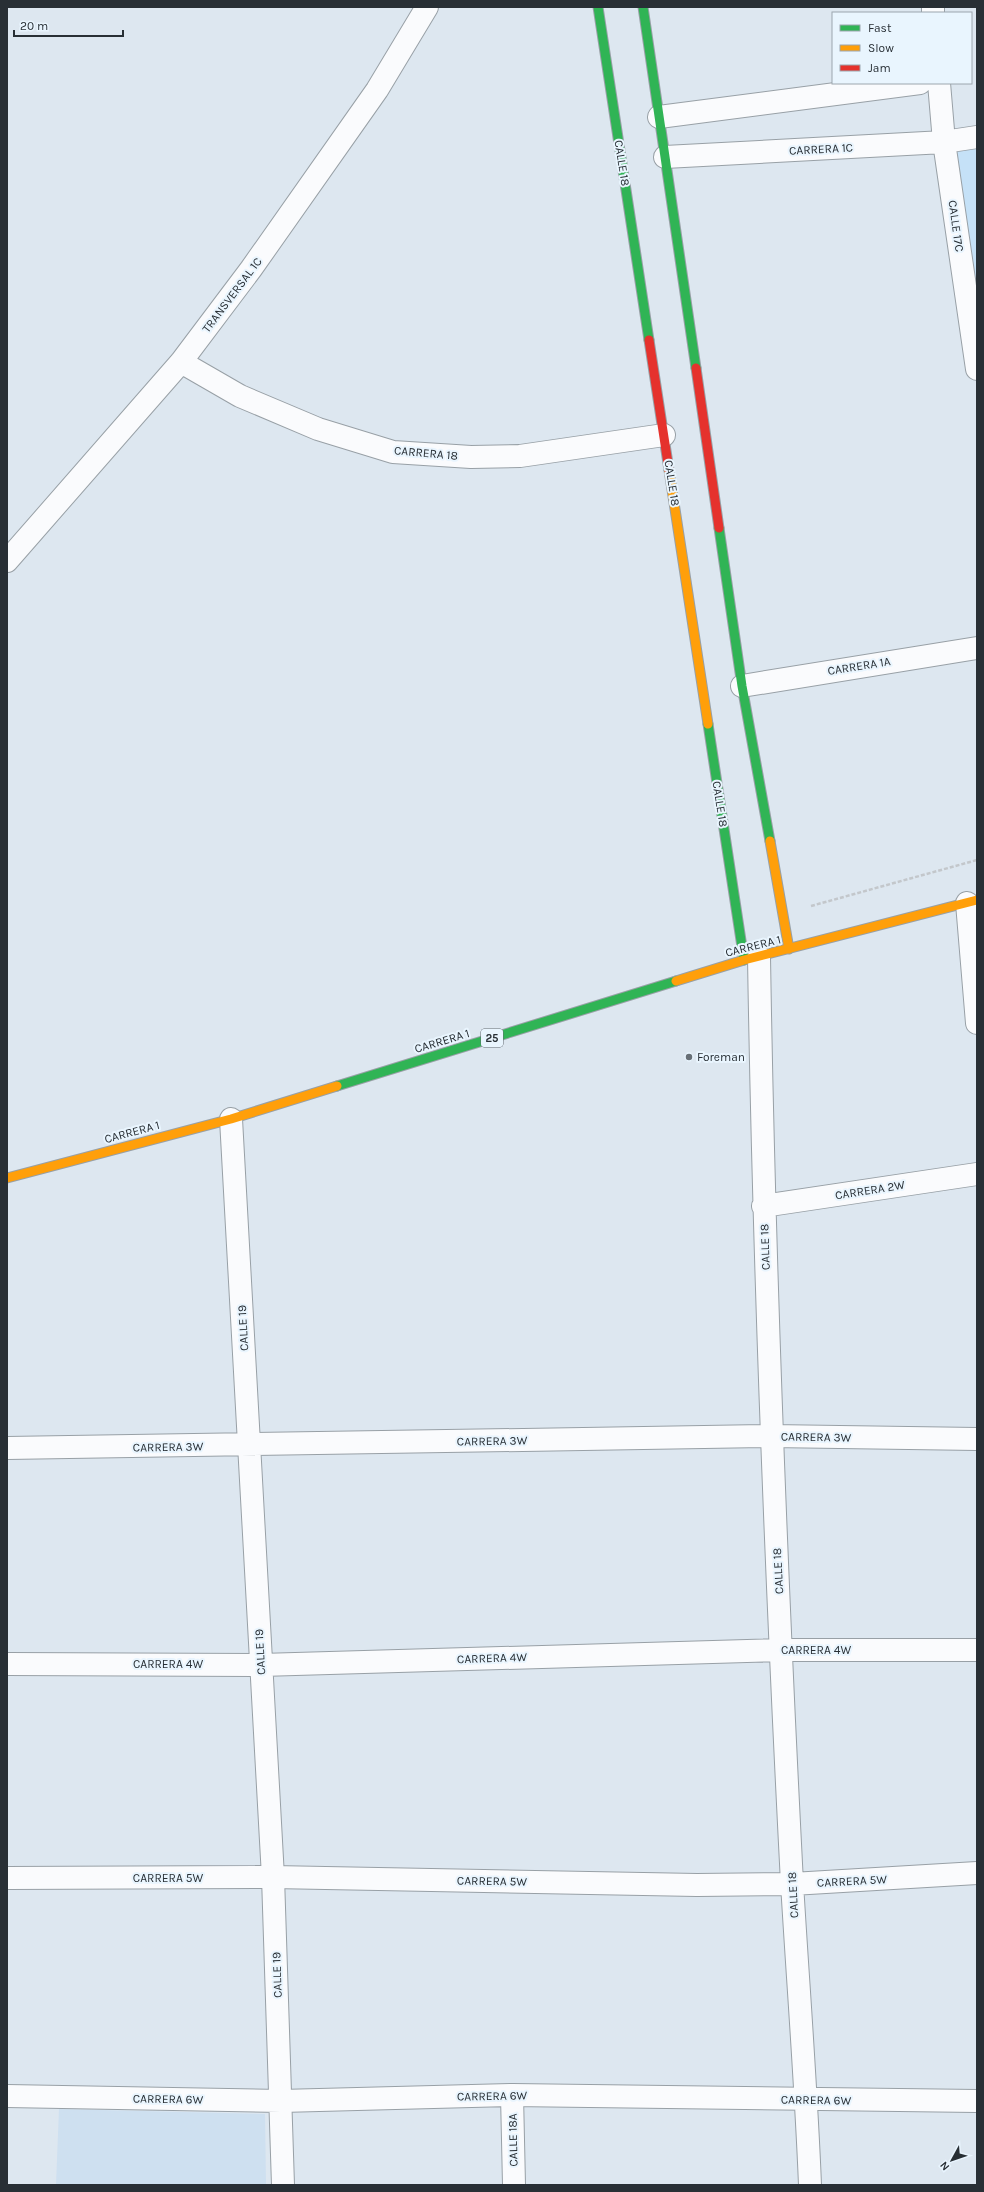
<svg xmlns="http://www.w3.org/2000/svg" width="984" height="2192" viewBox="0 0 984 2192" font-family="Karla,sans-serif">
  <rect width="100%" height="100%" fill="#dde7f0"/>
  <path fill="#cee0f0" d="M 59,2109 L 265,2114 L 266,2185 L 56,2185 Z"/>
  <path fill="#c5e1f7" d="M 977,138 L 977,369 L 944,142 Z"/>
  <g fill="none" stroke-linecap="round" stroke-linejoin="round">
    <g stroke="#98a0a6" stroke-width="24">
      <path id="street" d="M 933,7 L 933,13
        M 939,83 L 944,142 L 977,369
        M 659,117 L 920,83
        M 665,157 L 944,142 L 977,137
        M 181,362 L 240,396 L 318,429 L 393,452 L 471,457 L 520,456 L 664,435
        M 7,561 L 181,362 L 251,269 L 377,90 L 427,7
        M 742,686 L 977,648
        M 967,903 L 977,1023
        M 759,957 C 764,1266 776,1574 792,1883 C 798,1984 806,2084 810,2185
        M 231,1119 L 273,1877 L 283,2185
        M 763,1206 L 977,1174
        M 7,1448 L 771,1436 L 977,1439
        M 7,1664 L 261,1665 L 782,1650 L 977,1650
        M 7,1878 L 273,1877 L 697,1885 L 792,1884 L 977,1873
        M 512,2095 L 514,2185
        M 7,2096 L 281,2101 L 512,2095 L 977,2101"/>
    </g>
    <g stroke="#98a0a6" stroke-width="11">
      <path id="fast" d="M 598,7 L 649,340
        M 643,7 L 696,368
        M 719,528 L 742,686 L 770,841
        M 708,724 L 744,960
        M 337,1086 L 676,981"/>
    </g>
    <g stroke="#98a0a6" stroke-width="11">
      <path id="slow" d="M 669,470 L 708,724
        M 770,841 L 789,949
        M 676,981 L 744,960 L 977,900
        M 7,1178 L 231,1119 L 337,1086"/>
    </g>
    <g stroke="#98a0a6" stroke-width="11">
      <path id="jam" d="M 649,340 L 669,470
        M 696,368 L 719,528"/>
    </g>
    <path stroke="#c3c7cb" stroke-width="2.5" stroke-dasharray="4 2" stroke-linecap="butt" d="M 811,906 L 977,860"/>
    <use href="#street" stroke="#fafbfd" stroke-width="22"/>
    <use href="#fast" stroke="#30b455" stroke-width="9"/>
    <use href="#slow" stroke="#ff9f0a" stroke-width="9"/>
    <use href="#jam" stroke="#e5322d" stroke-width="9"/>
  </g>
  <circle fill="#676f76" stroke="#e9f5fe" stroke-width="1.5" cx="689" cy="1057" r="4"/>
  <g text-anchor="middle" stroke-width="4" stroke-linejoin="round" paint-order="stroke">
    <rect fill="#e9f5fe" stroke="#626a71" stroke-width="1" x="481" y="1029" width="22" height="18" rx="3"/>
    <g font-size="11" font-weight="bold" fill="#282f35">
      <text x="492" y="1042">25</text>
    </g>
    <g font-size="12" fill="#282f35" stroke="#e9f5fe">
      <text transform="translate(821 149) rotate(-3)" y="4">CARRERA 1C</text>
      <text transform="translate(622 163) rotate(81)" y="4">CALLE 18</text>
      <text transform="translate(956 226) rotate(82)" y="4">CALLE 17C</text>
      <text transform="translate(232 295) rotate(-53)" y="4">TRANSVERSAL 1C</text>
      <text transform="translate(426 453) rotate(5)" y="4">CARRERA 18</text>
      <text transform="translate(672 483) rotate(81)" y="4">CALLE 18</text>
      <text transform="translate(859 666) rotate(-9)" y="4">CARRERA 1A</text>
      <text transform="translate(720 804) rotate(81)" y="4">CALLE 18</text>
      <text transform="translate(753 946) rotate(-14)" y="4">CARRERA 1</text>
      <text transform="translate(442 1041) rotate(-17)" y="4">CARRERA 1</text>
      <text transform="translate(132 1132) rotate(-15)" y="4">CARRERA 1</text>
      <text transform="translate(870 1190) rotate(-9)" y="4">CARRERA 2W</text>
      <text transform="translate(765 1247) rotate(-92)" y="4">CALLE 18</text>
      <text transform="translate(243 1328) rotate(-93)" y="4">CALLE 19</text>
      <text transform="translate(816 1437) rotate(1)" y="4">CARRERA 3W</text>
      <text transform="translate(492 1441) rotate(-1)" y="4">CARRERA 3W</text>
      <text transform="translate(168 1447) rotate(-1)" y="4">CARRERA 3W</text>
      <text transform="translate(778 1571) rotate(-93)" y="4">CALLE 18</text>
      <text x="816" y="1654">CARRERA 4W</text>
      <text transform="translate(260 1652) rotate(-93)" y="4">CALLE 19</text>
      <text transform="translate(492 1658) rotate(-2)" y="4">CARRERA 4W</text>
      <text x="168" y="1668">CARRERA 4W</text>
      <text x="168" y="1882">CARRERA 5W</text>
      <text transform="translate(492 1881) rotate(1)" y="4">CARRERA 5W</text>
      <text transform="translate(852 1881) rotate(-3)" y="4">CARRERA 5W</text>
      <text transform="translate(793 1895) rotate(-93)" y="4">CALLE 18</text>
      <text transform="translate(277 1975) rotate(-92)" y="4">CALLE 19</text>
      <text transform="translate(492 2096) rotate(-1)" y="4">CARRERA 6W</text>
      <text transform="translate(168 2099) rotate(1)" y="4">CARRERA 6W</text>
      <text transform="translate(816 2100) rotate(1)" y="4">CARRERA 6W</text>
      <text transform="translate(513 2140) rotate(-91)" y="4">CALLE 18A</text>
    </g>
    <g font-size="12" fill="#282f35" stroke="#e9f5fe" text-anchor="start">
      <text x="697" y="1061">Foreman</text>
    </g>
  </g>
  <rect width="984" height="2192" fill="none" stroke="#282f35" stroke-width="16"/>
  <rect x="832" y="12" width="140" height="72" fill="#e9f5fe" stroke="#9ca6ae"/>
  <rect x="840" y="25" width="20" height="6" fill="#30b455" stroke="#9ca6ae"/>
  <text x="868" y="32" font-size="12" fill="#282f35">Fast</text>
  <rect x="840" y="45" width="20" height="6" fill="#ff9f0a" stroke="#9ca6ae"/>
  <text x="868" y="52" font-size="12" fill="#282f35">Slow</text>
  <rect x="840" y="65" width="20" height="6" fill="#e5322d" stroke="#9ca6ae"/>
  <text x="868" y="72" font-size="12" fill="#282f35">Jam</text>
  <g transform="translate(952 2160) rotate(230)" stroke="#e9f5fe" stroke-width="3" paint-order="stroke">
  <path d="M0-3L7 15L0 10L-7 15Z" fill="#282f35"/>
  <text y="-6" font-size="11" font-weight="bold" text-anchor="middle" fill="#282f35">N</text>
  </g>
  <path d="M14 30v6h109v-6" fill="none" stroke="#282f35" stroke-width="2"/>
  <text x="20" y="30" font-size="12" fill="#282f35" stroke="#e9f5fe" stroke-width="3" paint-order="stroke">20 m</text>
</svg>
